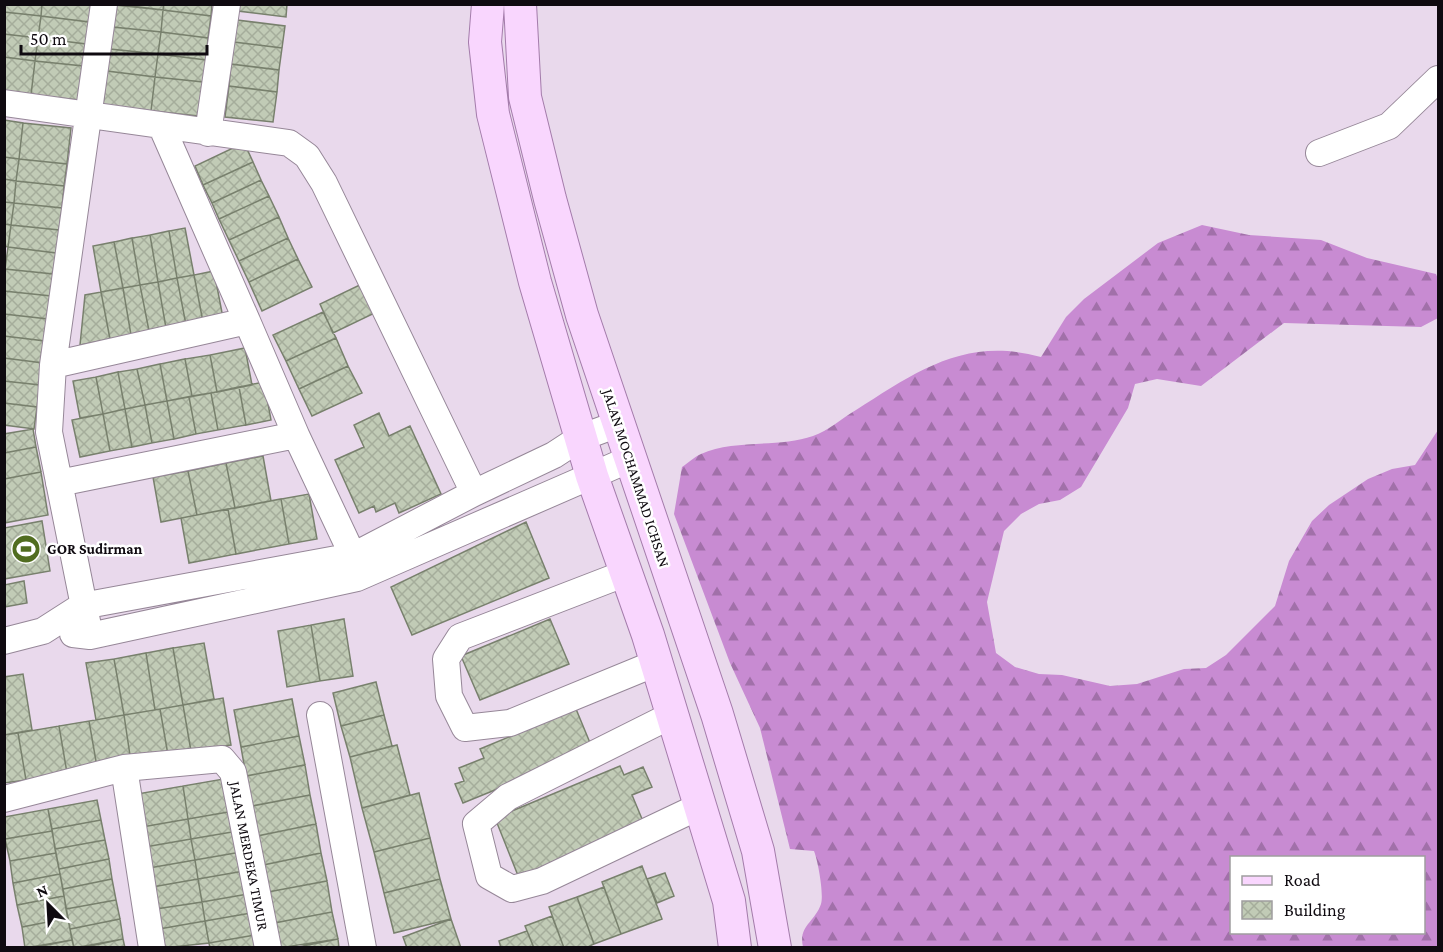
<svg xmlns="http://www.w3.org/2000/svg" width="1443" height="952" viewBox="0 0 1443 952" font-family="'Crimson Pro',serif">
  <defs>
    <pattern id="forest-firs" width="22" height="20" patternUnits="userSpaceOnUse" patternTransform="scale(1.5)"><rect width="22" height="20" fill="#c88bd2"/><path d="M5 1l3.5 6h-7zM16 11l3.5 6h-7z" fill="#a170a9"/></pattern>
    <pattern id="building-cross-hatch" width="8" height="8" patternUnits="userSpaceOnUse" patternTransform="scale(1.5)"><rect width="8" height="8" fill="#c1cbb6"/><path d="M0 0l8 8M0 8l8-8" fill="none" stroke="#a5ad9b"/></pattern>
  </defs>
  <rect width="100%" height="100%" fill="#e9d9ec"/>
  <path fill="url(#forest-firs)" fill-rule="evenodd" d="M 1202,225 L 1249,235 L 1321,240 L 1367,258 L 1436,274 L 1438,279 L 1438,318 L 1421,327 L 1284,323 L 1201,386 L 1157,379 L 1135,384 L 1128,408 L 1081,487 L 1060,500 L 1039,504 L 1021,514 L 1004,531 L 987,602 L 996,653 L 1015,667 L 1039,674 L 1062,675 L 1110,686 L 1137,684 L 1184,669 L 1206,668 L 1226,655 L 1275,606 L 1289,561 L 1312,521 L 1329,505 L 1368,479 L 1392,469 L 1415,465 L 1438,430 L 1438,947 L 803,947 C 798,926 815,922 821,904 C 824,894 818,861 814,851 L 790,849 L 760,728 L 730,663 L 674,514 L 682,467 C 688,463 694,457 701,454 C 733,439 779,448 813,436 C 828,431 842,418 856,410 C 917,371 966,336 1041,357 L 1066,317 L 1084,299 L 1158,243 ZM 1232,858 L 1424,858 L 1424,932 L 1232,932 Z"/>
  <path fill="url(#building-cross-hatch)" stroke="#78806d" stroke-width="1.5" d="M 4,4 L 42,4 L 41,16 L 4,12 Z
    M 42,4 L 91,4 L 89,22 L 41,16 Z
    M 115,4 L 164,4 L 163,10 Z
    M 164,4 L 212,4 L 211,16 L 163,10 Z
    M 239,4 L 287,4 L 286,17 L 238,11 Z
    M 115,5 L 163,10 L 161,32 L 113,27 Z
    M 163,10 L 211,16 L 208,38 L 161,32 Z
    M 4,12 L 41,16 L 38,38 L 4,34 Z
    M 41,16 L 89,22 L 86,44 L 38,38 Z
    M 237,20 L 285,26 L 282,48 L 234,42 Z
    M 113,27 L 161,32 L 158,54 L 110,49 Z
    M 161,32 L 208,38 L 206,60 L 158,54 Z
    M 4,34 L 38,38 L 35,61 L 4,57 Z
    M 38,38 L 86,44 L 83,66 L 35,61 Z
    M 234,42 L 282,48 L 279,70 L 231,64 Z
    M 110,49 L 158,54 L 155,77 L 107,71 Z
    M 158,54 L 206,60 L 203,82 L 155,77 Z
    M 4,57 L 35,61 L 31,95 L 4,92 Z
    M 35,61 L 83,66 L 79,100 L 31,95 Z
    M 231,64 L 279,70 L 277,92 L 229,86 Z
    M 107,71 L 155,77 L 151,111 L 103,105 Z
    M 155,77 L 203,82 L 199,116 L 151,111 Z
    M 229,86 L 277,92 L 273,122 L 225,117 Z
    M 4,120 L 23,123 L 19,159 L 4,157 Z
    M 23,123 L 71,128 L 67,164 L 19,159 Z
    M 233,148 L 247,149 L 253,162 L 203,185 L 195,166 Z
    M 4,157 L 19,159 L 16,181 L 4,179 Z
    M 19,159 L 67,164 L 64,186 L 16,181 Z
    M 253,162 L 261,180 L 212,203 L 203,185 Z
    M 4,179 L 16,181 L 14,203 L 4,202 Z
    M 261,180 L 269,196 L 219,219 L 212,203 Z
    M 16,181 L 64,186 L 62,208 L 14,203 Z
    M 269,196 L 279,217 L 229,240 L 219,219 Z
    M 4,202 L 14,203 L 11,225 L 4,224 Z
    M 14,203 L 62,208 L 59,230 L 11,225 Z
    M 279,217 L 288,238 L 239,261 L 229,240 Z
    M 4,224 L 11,225 L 8,247 L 4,246 Z
    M 11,225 L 59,230 L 56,253 L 8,247 Z
    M 185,228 L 194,275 L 177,278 L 169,231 Z
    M 169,231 L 177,278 L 158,282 L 150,235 Z
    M 150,235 L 158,282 L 140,285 L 132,238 Z
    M 132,238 L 140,285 L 123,288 L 114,242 Z
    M 288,238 L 298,259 L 249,282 L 239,261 Z
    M 114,242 L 123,288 L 101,292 L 93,246 Z
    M 8,247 L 56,253 L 53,274 L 5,269 Z
    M 298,259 L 312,287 L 262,311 L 249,282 Z
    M 5,269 L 53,274 L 51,296 L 4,291 Z
    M 214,271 L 223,318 L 203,322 L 194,275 Z
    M 194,275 L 203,322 L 186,325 L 177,278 Z
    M 177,278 L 186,325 L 166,328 L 158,282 Z
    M 368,281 L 381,310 L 333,333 L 320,304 Z
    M 158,282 L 166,328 L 149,331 L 140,285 Z
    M 140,285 L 149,331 L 131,335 L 123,288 Z
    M 123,288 L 131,335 L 110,339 L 101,292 Z
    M 4,291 L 51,296 L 48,319 L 4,314 Z
    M 101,292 L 110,339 L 80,345 L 85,295 Z
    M 323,312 L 336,338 L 286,361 L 273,335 Z
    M 4,314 L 48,319 L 45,341 L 4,336 Z
    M 4,336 L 45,341 L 43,363 L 4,358 Z
    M 336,338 L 348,366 L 299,389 L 286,361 Z
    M 245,348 L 252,385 L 217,392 L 210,355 Z
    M 210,355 L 217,392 L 192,396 L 185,359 Z
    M 4,358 L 43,363 L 40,385 L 4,381 Z
    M 185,359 L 192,396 L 167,401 L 160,364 Z
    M 160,364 L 167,401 L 145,405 L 137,369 Z
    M 348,366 L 362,393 L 312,416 L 299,389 Z
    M 137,369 L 145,405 L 125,409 L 118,372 Z
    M 118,372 L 125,409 L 103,414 L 96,377 Z
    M 96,377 L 103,414 L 80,418 L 73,381 Z
    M 4,381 L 40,385 L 37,407 L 4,403 Z
    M 264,382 L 271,420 L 246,425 L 239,387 Z
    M 239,387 L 246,425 L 218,430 L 211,393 Z
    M 211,393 L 218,430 L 196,434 L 189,397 Z
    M 189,397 L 196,434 L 174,439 L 167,401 Z
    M 167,401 L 174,439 L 152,443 L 145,405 Z
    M 4,403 L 37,407 L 34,429 L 4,425 Z
    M 145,405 L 152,443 L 132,447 L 125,409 Z
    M 125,409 L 132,447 L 110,451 L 103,414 Z
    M 379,413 L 389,436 L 410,426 L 441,494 L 399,513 L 395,503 L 376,512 L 374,506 L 359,513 L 335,460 L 364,447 L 354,425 Z
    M 103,414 L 110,451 L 80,457 L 72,420 Z
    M 33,429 L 36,447 L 4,453 L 4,434 Z
    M 36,447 L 41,472 L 4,479 L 4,453 Z
    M 263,456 L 271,501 L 235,508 L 226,463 Z
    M 226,463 L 235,508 L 197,515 L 188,471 Z
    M 188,471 L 197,515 L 161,522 L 153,477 Z
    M 41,472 L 48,515 L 4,523 L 4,479 Z
    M 309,494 L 317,539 L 289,544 L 281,499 Z
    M 281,499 L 289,544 L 236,554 L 228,509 Z
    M 228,509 L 236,554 L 189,563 L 181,518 Z
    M 42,521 L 50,571 L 4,579 L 4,528 Z
    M 526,522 L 549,578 L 412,635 L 391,587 Z
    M 24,581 L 27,603 L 4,607 L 4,585 Z
    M 344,619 L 353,676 L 320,681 L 311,625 Z
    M 550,619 L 569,664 L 480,700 L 461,656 Z
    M 311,625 L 320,681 L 287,687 L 278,631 Z
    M 204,643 L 214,699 L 183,705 L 173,648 Z
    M 173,648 L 183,705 L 155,710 L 146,653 Z
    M 146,653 L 155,710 L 124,715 L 114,659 Z
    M 114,659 L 124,715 L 96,720 L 86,663 Z
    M 23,674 L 32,730 L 4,735 L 4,677 Z
    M 376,682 L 384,715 L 341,726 L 333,693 Z
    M 223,698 L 231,745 L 191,751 L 183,705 Z
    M 292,699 L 299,736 L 241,747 L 234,710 Z
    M 183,705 L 191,751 L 168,755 L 160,709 Z
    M 160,709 L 168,755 L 131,762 L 124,715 Z
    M 576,709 L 593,750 L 463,803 L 455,784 L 464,781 L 459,768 L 484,758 L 480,749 Z
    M 124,715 L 131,762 L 97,767 L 89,721 Z
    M 384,715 L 392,746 L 350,757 L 341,726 Z
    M 89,721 L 97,767 L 67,773 L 59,726 Z
    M 59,726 L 67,773 L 26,780 L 18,733 Z
    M 18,733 L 26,780 L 4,783 L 4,735 Z
    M 299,736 L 305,765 L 246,776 L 241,747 Z
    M 397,745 L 410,795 L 362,808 L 350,757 Z
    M 305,765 L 310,795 L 252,806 L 246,776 Z
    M 620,766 L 624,775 L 643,767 L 652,787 L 632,795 L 645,826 L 519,878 L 495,818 Z
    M 229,778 L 234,811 L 188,819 L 183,786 Z
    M 183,786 L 188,819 L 142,827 L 137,794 Z
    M 419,793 L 430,838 L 374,852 L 362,808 Z
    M 310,795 L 316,824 L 257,836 L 252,806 Z
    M 97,800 L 101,820 L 52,829 L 48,809 Z
    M 48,809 L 52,831 L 5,839 L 4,817 Z
    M 234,811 L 238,831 L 191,839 L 188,819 Z
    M 188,819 L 191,839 L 145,847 L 142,827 Z
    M 101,820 L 105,840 L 55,849 L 52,829 Z
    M 316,824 L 321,853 L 263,865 L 257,836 Z
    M 52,831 L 56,853 L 10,861 L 5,839 Z
    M 238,831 L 241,852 L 195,860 L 191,839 Z
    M 430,838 L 440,879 L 384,893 L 374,852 Z
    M 191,839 L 195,860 L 149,868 L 145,847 Z
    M 105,840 L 109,859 L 59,869 L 55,849 Z
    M 241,852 L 244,871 L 198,879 L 195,860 Z
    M 56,853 L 60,874 L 13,883 L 10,861 Z
    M 321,853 L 327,881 L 268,892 L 263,865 Z
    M 109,859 L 112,879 L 63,889 L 59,869 Z
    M 195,860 L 198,879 L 152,887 L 149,868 Z
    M 642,866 L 662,919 L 621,934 L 602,882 Z
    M 244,871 L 248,894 L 202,902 L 198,879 Z
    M 665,873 L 674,896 L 657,903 L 647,879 Z
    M 60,874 L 64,896 L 17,905 L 13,883 Z
    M 112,879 L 116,900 L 66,909 L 63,889 Z
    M 198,879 L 202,902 L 156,909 L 152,887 Z
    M 440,879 L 451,919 L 394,933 L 384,893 Z
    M 327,881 L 332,912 L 274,923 L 268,892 Z
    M 604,887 L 621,934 L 594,944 L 577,897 Z
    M 248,894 L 251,913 L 205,921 L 202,902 Z
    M 64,896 L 68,918 L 22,927 L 17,905 Z
    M 577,897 L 594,944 L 586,948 L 564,948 L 549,907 Z
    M 116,900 L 120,919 L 70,929 L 66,909 Z
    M 202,902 L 205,921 L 159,929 L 156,909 Z
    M 332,912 L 338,939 L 279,948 L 274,923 Z
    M 251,913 L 255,935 L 209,943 L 205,921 Z
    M 552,916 L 564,948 L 534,948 L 525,926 Z
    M 68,918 L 72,940 L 25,948 L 22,927 Z
    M 120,919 L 123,939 L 74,948 L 70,929 Z
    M 451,919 L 461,948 L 407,948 L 403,937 Z
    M 205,921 L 209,943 L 163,948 L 159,929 Z
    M 527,931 L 534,948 L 501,948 L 499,941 Z
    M 255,935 L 257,948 L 210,948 L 209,943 Z
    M 123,939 L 125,948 L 81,948 Z
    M 338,939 L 339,948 L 293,948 Z
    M 72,940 L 74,948 L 32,948 Z"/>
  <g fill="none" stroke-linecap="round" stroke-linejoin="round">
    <g stroke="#968798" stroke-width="28">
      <path id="minor" d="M 4,103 L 289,143 L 307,156 L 324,183 L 474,493
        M 161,125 L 247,321
        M 208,133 L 227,4
        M 1319,153 L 1389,126 L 1438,79
        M 53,365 L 247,321 L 296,435 L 59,483
        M 296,435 L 353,556
        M 626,573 L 460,637 L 446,659 L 449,696 L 465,728 L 510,723 L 656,663
        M 73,634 L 90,636 L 357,578 L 630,459
        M 90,636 L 49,432 L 53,365 L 104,4
        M 4,641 L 43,631 L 82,606 L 353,556 L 474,493 L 554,455 L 580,438 L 618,424
        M 320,715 L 363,948
        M 672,715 L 508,797 L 476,824 L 489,876 L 512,889 L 542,881 L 700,806
        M 124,768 L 152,948
        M 4,799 L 124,768 L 222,759 L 233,772 L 268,948"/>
    </g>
    <g stroke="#a47cab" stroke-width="34">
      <path id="major" d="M 488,4 L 485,42 L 493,114 L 535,282 L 592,476 L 648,635 L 729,901 L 735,948
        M 520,4 L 525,97 L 550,199 L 582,315 L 717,714 L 758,851 L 775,948"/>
    </g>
    <use href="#minor" stroke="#fff" stroke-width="26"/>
    <use href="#major" stroke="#f9d6fe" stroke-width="32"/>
  </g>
  <defs>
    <g id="stadium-disc" transform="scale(1.5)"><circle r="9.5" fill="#516d20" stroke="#fff"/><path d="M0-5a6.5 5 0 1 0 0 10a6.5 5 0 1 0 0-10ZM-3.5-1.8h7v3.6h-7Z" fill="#fff"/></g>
  </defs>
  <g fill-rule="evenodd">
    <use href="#stadium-disc" x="26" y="549"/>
  </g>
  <g text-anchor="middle" stroke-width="5" stroke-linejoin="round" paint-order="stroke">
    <g font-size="15" fill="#0f0a10" stroke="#fff">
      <text transform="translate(636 478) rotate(72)" y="5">JALAN MOCHAMMAD ICHSAN</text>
      <text transform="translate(249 856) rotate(79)" y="5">JALAN MERDEKA TIMUR</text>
    </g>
    <g font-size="15" font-weight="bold" fill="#0f0a10" stroke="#fff" text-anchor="start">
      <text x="47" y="554">GOR Sudirman</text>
    </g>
  </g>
  <rect width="1443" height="952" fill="none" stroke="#0f0a10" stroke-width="12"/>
  <rect x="1230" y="856" width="195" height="78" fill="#ffffff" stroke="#9f9d9f" stroke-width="1.5"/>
  <rect x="1242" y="876" width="30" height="9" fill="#f9d6fe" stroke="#9f9d9f" stroke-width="1.5"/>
  <text x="1284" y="886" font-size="18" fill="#0f0a10">Road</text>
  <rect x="1242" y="901" width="30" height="18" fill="url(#building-cross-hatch)" stroke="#9f9d9f" stroke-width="1.5"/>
  <text x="1284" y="916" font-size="18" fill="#0f0a10">Building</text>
  <g transform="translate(48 904) rotate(336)" stroke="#ffffff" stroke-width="4.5" paint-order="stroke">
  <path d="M0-4.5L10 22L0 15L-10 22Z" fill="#0f0a10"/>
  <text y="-9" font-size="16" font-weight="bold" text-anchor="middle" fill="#0f0a10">N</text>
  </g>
  <path d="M21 45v9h186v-9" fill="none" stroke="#0f0a10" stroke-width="3"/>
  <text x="30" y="45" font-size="18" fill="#0f0a10" stroke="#ffffff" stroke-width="4.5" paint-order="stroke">50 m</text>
</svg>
